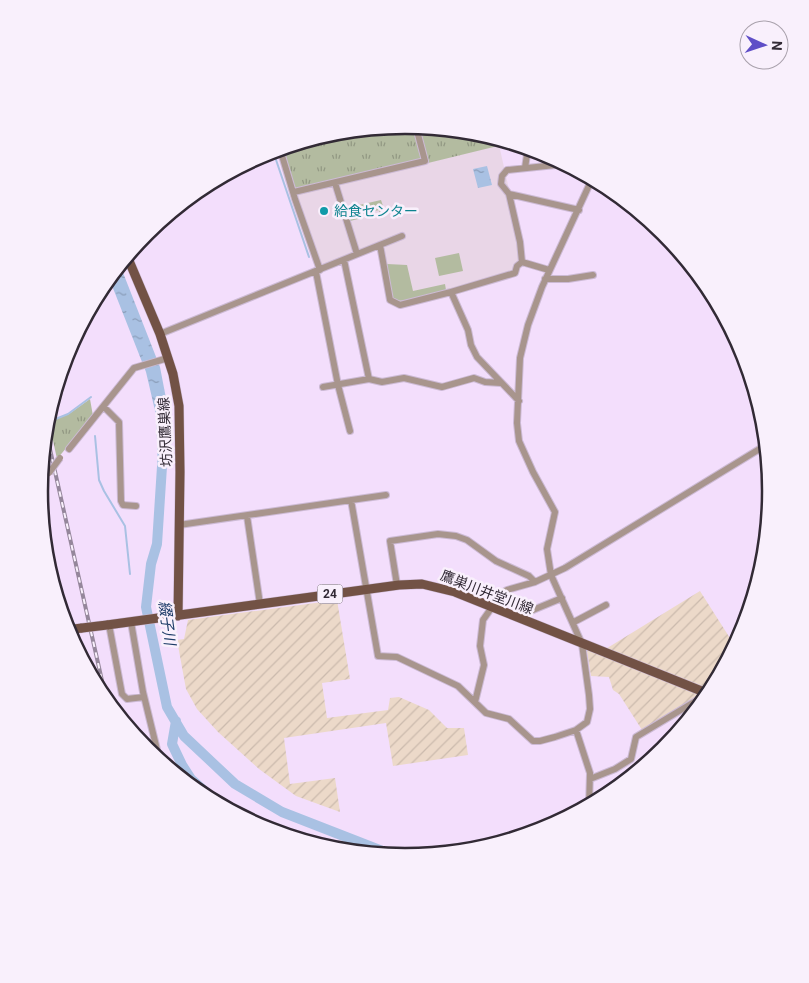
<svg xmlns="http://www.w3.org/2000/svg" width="809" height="983" viewBox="0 0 809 983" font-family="Roboto,'Noto Sans JP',sans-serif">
  <defs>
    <pattern id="industrial-furrows" width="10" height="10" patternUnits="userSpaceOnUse" patternTransform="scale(1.25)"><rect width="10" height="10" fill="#ecd9c9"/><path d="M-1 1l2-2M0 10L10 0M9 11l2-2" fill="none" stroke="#cbbaad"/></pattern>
    <pattern id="park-tufts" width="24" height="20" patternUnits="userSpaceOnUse" patternTransform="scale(1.25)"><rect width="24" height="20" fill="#b3bba0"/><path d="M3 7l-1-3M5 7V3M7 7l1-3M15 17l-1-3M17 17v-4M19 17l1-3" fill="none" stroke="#929883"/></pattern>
    <pattern id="water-ripples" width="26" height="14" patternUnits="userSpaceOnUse" patternTransform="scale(1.25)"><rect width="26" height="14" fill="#a9c1e3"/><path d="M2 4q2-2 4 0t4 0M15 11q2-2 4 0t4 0" fill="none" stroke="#8a9db9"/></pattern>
  </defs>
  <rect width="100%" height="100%" fill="#f3defc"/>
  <path fill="url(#industrial-furrows)" d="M 700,591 L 735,646 L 708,695 L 688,720 L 681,710 L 644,733 L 619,694 L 613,690 L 609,677 L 591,676 L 587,651 L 591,649 L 604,650 Z
    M 337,600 L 350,679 L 322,683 L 327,718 L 388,710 L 390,698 L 399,697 L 429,710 L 447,728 L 464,728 L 468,755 L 393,766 L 386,723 L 284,738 L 290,784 L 335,778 L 340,812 L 296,796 L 259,769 L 218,732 L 197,709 L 186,689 L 177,640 L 184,639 L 188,620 Z"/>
  <path fill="#e9d6e7" d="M 499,145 L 524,256 L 511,271 L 418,299 L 397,302 L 392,300 L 384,247 L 377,242 L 321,266 L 297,195 Z"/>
  <path fill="#b3bba0" d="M 381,200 L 386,215 L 380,216 L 379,210 L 357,215 L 358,219 L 350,221 L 346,208 Z
    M 459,253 L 463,271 L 439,276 L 435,258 Z
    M 387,264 L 407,265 L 413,291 L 445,284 L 446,290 C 437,295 402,305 393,299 Z"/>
  <path fill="url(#park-tufts)" d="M 405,126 L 476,133 L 510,143 L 297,195 L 294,192 L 280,149 L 333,133 Z
    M 90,399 L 93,416 L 57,459 L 49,422 L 69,414 Z"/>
  <path fill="url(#water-ripples)" d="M 487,166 L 492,185 L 478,188 L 473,169 Z
    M 120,265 L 160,367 L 169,414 L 171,464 L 158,465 L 156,415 L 146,372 L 109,278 Z"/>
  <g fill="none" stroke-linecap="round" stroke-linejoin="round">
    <path stroke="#a9c1e3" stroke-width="2" d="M 273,151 L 309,257
      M 53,420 L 68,414 L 91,397
      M 95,436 L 99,480 L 104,491 L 125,526 L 130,574
      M 193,789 L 196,784"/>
    <path stroke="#a9c1e3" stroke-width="10" d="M 163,451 L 157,544 L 151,564 L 146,607 L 167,707 L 184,736 L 235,784 L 282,812 L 395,856
      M 176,721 L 172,744 L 182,765 L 191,779 L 222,807"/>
    <g stroke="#ccbad4" stroke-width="8">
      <path id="minor" d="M 280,149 L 295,199 L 320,270
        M 565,164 L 507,170 L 502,176 L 501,184 L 509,194 L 579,210
        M 525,168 L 528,148
        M 335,183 L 357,254
        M 294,192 L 425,161 L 416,127
        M 509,194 L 520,242 L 522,262 L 549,270
        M 380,245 L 390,300 L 400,305 L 451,292 L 468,330 L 471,345 L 477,357 L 519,401
        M 316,272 L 338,385 L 350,431
        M 545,279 L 568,279 L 593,275
        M 451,292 L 515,273 L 517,266 L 522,262
        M 160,334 L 402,236
        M 369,379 L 382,382 L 404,378 L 442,387 L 474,378 L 485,382 L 501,383
        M 323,387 L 369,379 L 344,260
        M 104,407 L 119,422 L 121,501 L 123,505 L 136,506
        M 69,449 L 134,368 L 168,358
        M 39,492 L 43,484
        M 351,500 L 378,656 L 397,657 L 458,686 L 486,713 L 509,719 L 533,741 L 540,741 L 555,737 L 576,730 L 587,722 L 590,709 L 589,695 L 582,644 L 551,575 L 547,549 L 555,512 L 533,472 L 519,441 L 517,423 L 520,358 L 528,325 L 542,287 L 592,179
        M 247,516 L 260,604
        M 179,525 L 386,495
        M 397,585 L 390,541 L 438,534 L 456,536 L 467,540 L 496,561 L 529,576 L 535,582
        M 516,617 L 562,598
        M 131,622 L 143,692 L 160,762
        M 574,622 L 606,605
        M 110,630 L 122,694 L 127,699 L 144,697
        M 475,702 L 484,665 L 480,646 L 483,620 L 502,593 L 507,590 L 535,582 L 565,568 L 766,445
        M 576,730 L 590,773 L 589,806
        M 590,779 L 615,769 L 631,759 L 636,737 L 709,693"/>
    </g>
    <g stroke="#ccbad4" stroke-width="10">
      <path id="major" d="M 127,256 L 160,334 L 173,374 L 179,406 L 180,472 L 178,616
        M 107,625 L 399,585 L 422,584 L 455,592 L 709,694
        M 66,630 L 82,628"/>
    </g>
    <use href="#minor" stroke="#a8958d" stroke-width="6"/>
    <use href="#major" stroke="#725245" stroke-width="9"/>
    <g stroke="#95879b" stroke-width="4">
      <path id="rail" d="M 45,427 L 107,703"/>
    </g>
    <use href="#rail" stroke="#f9f0fc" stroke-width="2" stroke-dasharray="5.5" stroke-linecap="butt"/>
    <g stroke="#ccbad4" stroke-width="8" stroke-linecap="butt">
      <path id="minor-bridge" d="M 49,473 L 60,458"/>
    </g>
    <g stroke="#ccbad4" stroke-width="10" stroke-linecap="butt">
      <path id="major-bridge" d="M 82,628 L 107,625"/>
    </g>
    <use href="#minor-bridge" stroke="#a8958d" stroke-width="6"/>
    <use href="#major-bridge" stroke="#725245" stroke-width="9"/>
  </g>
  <circle fill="#0f9aa8" stroke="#f9f0fc" stroke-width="2" cx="324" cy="211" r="5"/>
  <g text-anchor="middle" stroke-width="5" stroke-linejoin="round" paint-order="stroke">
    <rect fill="#f9f0fc" stroke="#6e6571" stroke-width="1" x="317.5" y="584.5" width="25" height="19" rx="4"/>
    <g font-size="12" font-weight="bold" fill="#322a35">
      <text x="330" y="598">24</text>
    </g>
    <g font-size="14" fill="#0d838f" stroke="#f9f0fc" text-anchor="start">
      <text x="334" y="216">給食センター</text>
    </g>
    <g font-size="14" fill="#322a35" stroke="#f9f0fc">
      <text transform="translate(165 432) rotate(-93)" y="5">坊沢鷹巣線</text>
      <text transform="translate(487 592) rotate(21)" y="5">鷹巣川井堂川線</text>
    </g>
    <g font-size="15" font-style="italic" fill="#1d3c68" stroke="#f9f0fc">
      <text transform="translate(167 623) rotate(82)" y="5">綴子川</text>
    </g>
  </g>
  <path d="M0 0H809V983H0ZM48 491a357 357 0 1 1 714 0a357 357 0 1 1-714 0Z" fill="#f9f0fc" fill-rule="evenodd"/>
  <path fill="none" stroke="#322a35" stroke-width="2.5" d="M48 491a357 357 0 1 1 714 0a357 357 0 1 1-714 0Z"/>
  <g transform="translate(764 45) rotate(93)"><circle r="24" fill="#f9f0fc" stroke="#a9a1ac"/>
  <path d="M0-4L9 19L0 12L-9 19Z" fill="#5f4ec7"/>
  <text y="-8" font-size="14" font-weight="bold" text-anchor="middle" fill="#322a35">N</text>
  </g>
</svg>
